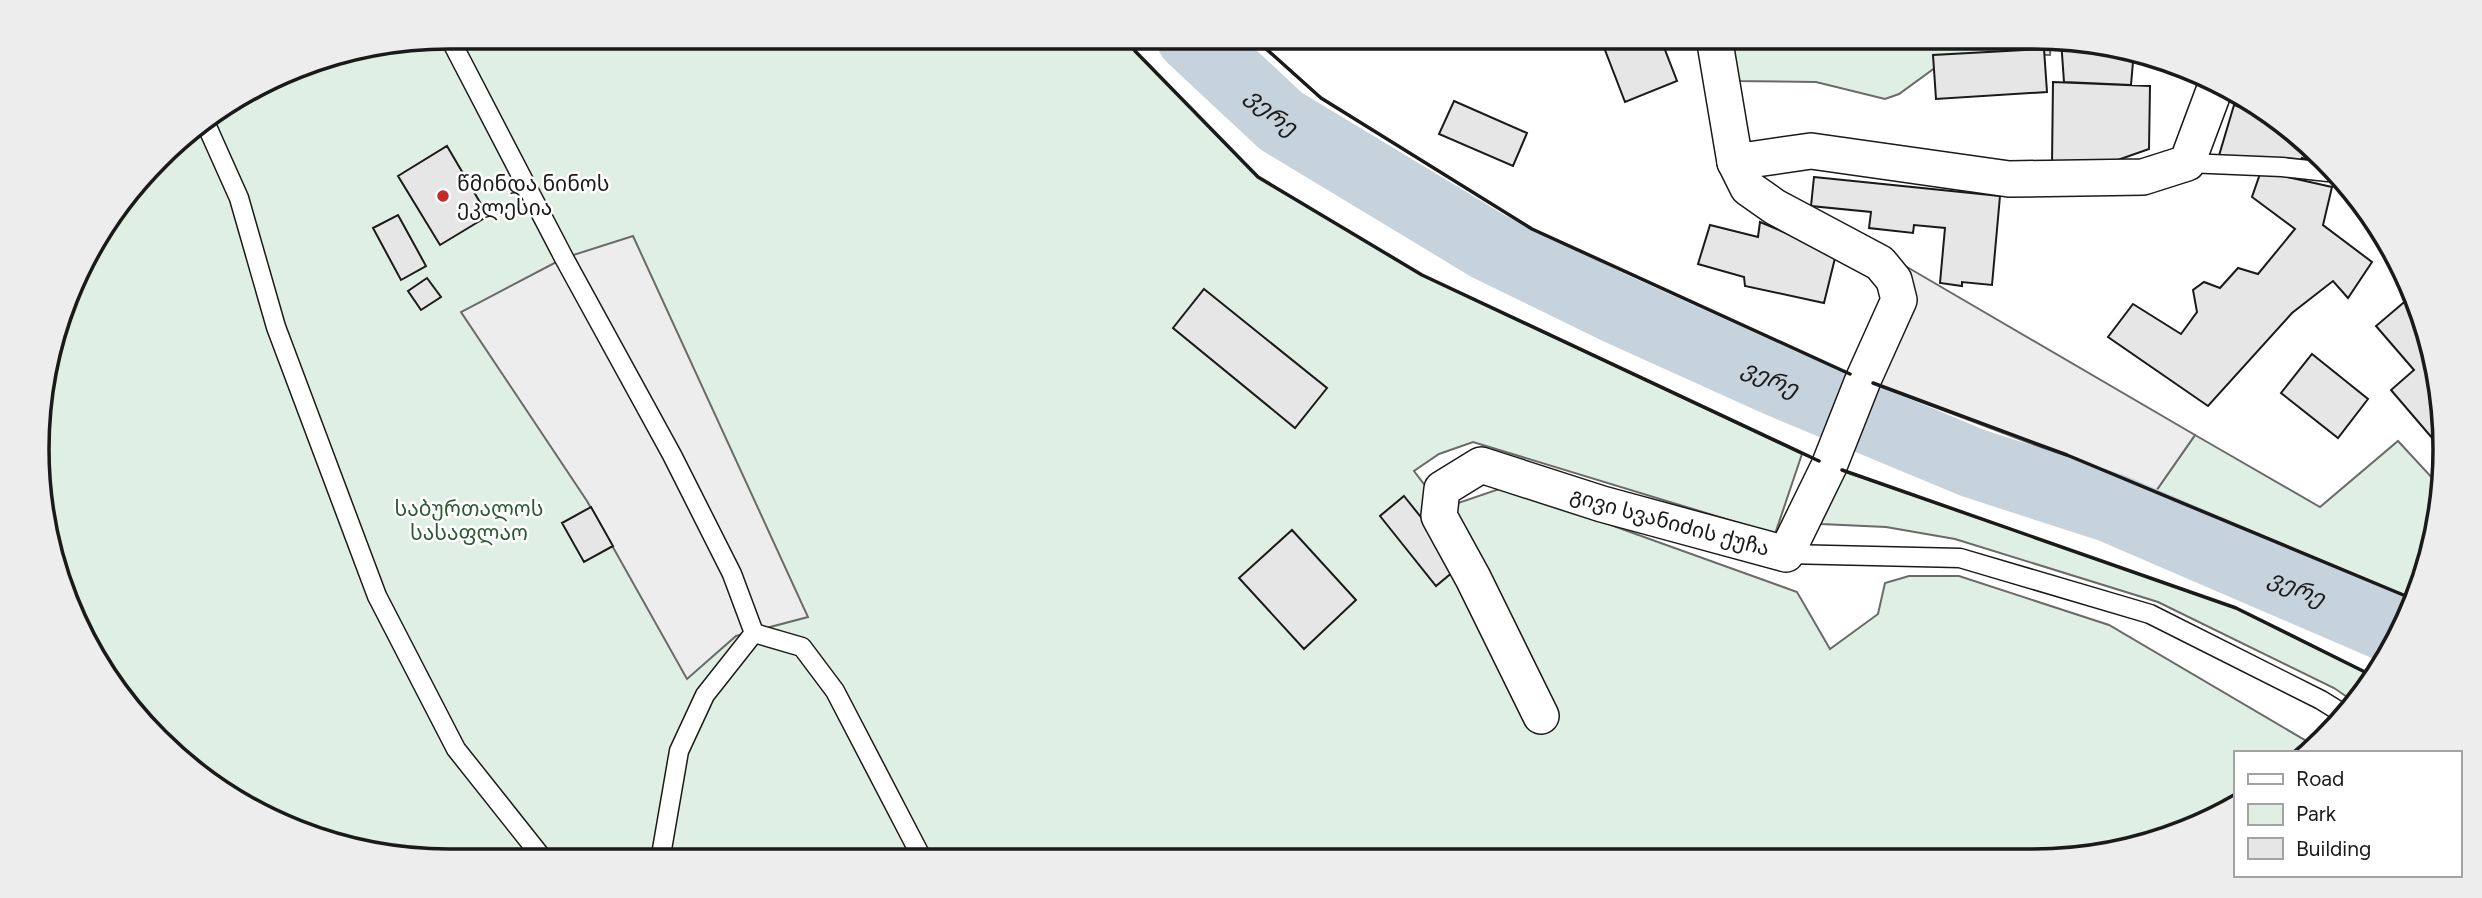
<svg xmlns="http://www.w3.org/2000/svg" width="2482" height="898" viewBox="0 0 2482 898" font-family="Figtree,'Noto Sans Georgian',sans-serif">
  <rect width="100%" height="100%" fill="#fff"/>
  <path fill="#e0efe3" stroke="#6a6a6a" stroke-width="2" d="M 449,37 L 1117,37 L 1135,51 L 1258,177 L 1422,275 L 1802,454 L 1775,534 L 1473,442 L 1439,454 L 1414,471 L 1449,517 L 1458,503 L 1505,487 L 1797,592 L 1830,649 L 1878,614 L 1885,583 L 1909,576 L 1959,576 L 2109,625 L 2315,746 L 2310,753 L 2235,753 L 2235,805 L 2215,819 L 2087,858 L 449,861 L 343,847 L 220,792 L 106,678 L 51,555 L 40,396 L 79,266 L 177,139 L 292,68 Z
    M 1726,37 L 2033,37 L 2051,39 L 2050,55 L 1971,53 L 1939,65 L 1899,94 L 1885,99 L 1816,82 L 1732,81 Z
    M 2195,435 L 2320,507 L 2398,441 L 2436,482 L 2431,555 L 2413,599 L 2156,491 Z
    M 1829,466 L 2236,608 L 2373,676 L 2353,701 L 2334,688 L 2158,602 L 1955,539 L 1886,527 L 1821,524 Z"/>
  <path fill="#ededed" stroke="#6a6a6a" stroke-width="2" d="M 633,236 L 808,617 L 736,636 L 687,679 L 587,501 L 461,312 L 564,258 Z
    M 1907,267 L 2195,435 L 2156,491 L 1863,380 L 1899,300 Z"/>
  <g fill="none" stroke-linecap="round" stroke-linejoin="round">
    <path stroke="#c6d2dc" stroke-width="70" id="s1" d="M 1191,37 L 1281,121 L 1488,246 L 1615,308 L 1781,383 L 1973,463 L 2112,508 L 2400,632"/>
  </g>
  <path fill="#e6e6e6" stroke="#1a1a1a" stroke-width="2" d="M 1600,37 L 1660,37 L 1677,81 L 1625,102 Z
    M 2061,40 L 2134,50 L 2131,85 L 2064,82 Z
    M 2044,49 L 2047,92 L 1936,99 L 1933,55 Z
    M 2053,82 L 2150,86 L 2149,149 L 2095,168 L 2052,164 Z
    M 1454,101 L 1527,133 L 1513,166 L 1439,134 Z
    M 2234,105 L 2285,123 L 2320,163 L 2302,158 L 2295,168 L 2218,159 Z
    M 447,146 L 488,216 L 440,245 L 398,176 Z
    M 2261,171 L 2332,187 L 2323,225 L 2372,262 L 2348,298 L 2333,281 L 2292,313 L 2208,406 L 2108,337 L 2133,304 L 2181,334 L 2197,312 L 2193,290 L 2204,282 L 2220,288 L 2238,268 L 2258,274 L 2295,229 L 2252,197 Z
    M 1814,177 L 2000,196 L 1992,285 L 1962,282 L 1962,286 L 1940,283 L 1945,228 L 1914,225 L 1913,233 L 1869,228 L 1871,212 L 1811,206 Z
    M 398,215 L 426,266 L 401,280 L 373,228 Z
    M 1760,222 L 1836,254 L 1824,303 L 1745,286 L 1744,277 L 1698,264 L 1710,225 L 1758,237 Z
    M 427,278 L 441,297 L 421,310 L 408,291 Z
    M 1204,289 L 1327,388 L 1295,428 L 1173,328 Z
    M 2409,298 L 2442,395 L 2439,434 L 2433,439 L 2391,390 L 2414,370 L 2376,326 Z
    M 2312,354 L 2368,399 L 2338,438 L 2281,393 Z
    M 1404,496 L 1460,566 L 1436,586 L 1380,516 Z
    M 591,507 L 613,546 L 584,562 L 562,523 Z
    M 1292,530 L 1356,600 L 1304,649 L 1239,578 Z"/>
  <g fill="none" stroke-linecap="round" stroke-linejoin="round">
    <g stroke="#1a1a1a" stroke-width="21">
      <path id="service" d="M 449,37 L 564,258 L 672,455 L 732,574 L 754,633
        M 205,122 L 239,198 L 276,327 L 377,596 L 456,749 L 545,861
        M 2187,163 L 2282,167 L 2328,172
        M 1786,554 L 1960,558 L 2150,614 L 2321,700 L 2342,713
        M 660,861 L 679,751 L 705,695 L 754,633 L 802,647 L 835,691 L 923,860"/>
    </g>
    <g stroke="#1a1a1a" stroke-width="38">
      <g id="minor">
        <path d="M 1714,37 L 1735,162 L 1811,151 L 2009,179 L 2143,177 L 2187,163 L 2215,88"/>
        <path id="s2" d="M 1541,716 L 1473,578 L 1439,516 L 1442,489 L 1481,465 L 1602,504 L 1786,554 L 1829,466 L 1863,380 L 1899,300 L 1894,280 L 1880,263 L 1775,207 L 1748,188 L 1735,162"/>
      </g>
    </g>
    <use href="#service" stroke="#fff" stroke-width="18"/>
    <use href="#minor" stroke="#fff" stroke-width="35"/>
    <path stroke="#1a1a1a" stroke-width="3.5" d="M 1253,37 L 1321,98 L 1532,229 L 1850,374
      M 1135,51 L 1258,177 L 1422,275 L 1819,461
      M 1873,383 L 2067,455 L 2413,599
      M 1842,470 L 2236,608 L 2373,676"/>
  </g>
  <circle fill="#c62828" stroke="#fff" stroke-width="2.5" cx="443" cy="196" r="7"/>
  <g text-anchor="middle" stroke-width="5" stroke-linejoin="round" paint-order="stroke">
    <g font-size="21" fill="#1a1a1a" stroke="#fff" text-anchor="start">
      <text x="457" y="191">წმინდა ნინოს<tspan x="457" dy="24">ეკლესია</tspan></text>
    </g>
    <g font-size="21" fill="#2b5a34" stroke="#fff">
      <text x="469" y="516">საბურთალოს<tspan x="469" dy="24">სასაფლაო</tspan></text>
    </g>
    <g font-size="21" fill="#1a1a1a" stroke="#fff">
      <text dy="7" stroke="none"><textPath href="#s2" startOffset="495">გივი სვანიძის ქუჩა</textPath></text>
    </g>
    <g font-size="23" font-style="italic" fill="#1a1a1a" stroke="#fff">
      <text dy="8" stroke="none"><textPath href="#s1" startOffset="110">ვერე</textPath></text>
      <text dy="8" stroke="none"><textPath href="#s1" startOffset="677">ვერე</textPath></text>
      <text dy="8" stroke="none"><textPath href="#s1" startOffset="1244">ვერე</textPath></text>
    </g>
  </g>
  <path d="M0 0H2482V898H0ZM449 49H2033A400 400 0 0 1 2433 449V449A400 400 0 0 1 2033 849H449A400 400 0 0 1 49 449V449A400 400 0 0 1 449 49Z" fill="#ededed" fill-rule="evenodd"/>
  <path fill="none" stroke="#1a1a1a" stroke-width="3.5" d="M449 49H2033A400 400 0 0 1 2433 449V449A400 400 0 0 1 2033 849H449A400 400 0 0 1 49 449V449A400 400 0 0 1 449 49Z"/>
  <rect x="2234" y="751" width="228" height="126" fill="#ffffff" stroke="#a3a3a3" stroke-width="2"/>
  <rect x="2248" y="774" width="35" height="10" fill="#ffffff" stroke="#a3a3a3" stroke-width="2"/>
  <text x="2296" y="786" font-size="21" fill="#1a1a1a">Road</text>
  <rect x="2248" y="804" width="35" height="21" fill="#e0efe3" stroke="#a3a3a3" stroke-width="2"/>
  <text x="2296" y="821" font-size="21" fill="#1a1a1a">Park</text>
  <rect x="2248" y="838" width="35" height="21" fill="#e6e6e6" stroke="#a3a3a3" stroke-width="2"/>
  <text x="2296" y="856" font-size="21" fill="#1a1a1a">Building</text>
</svg>
